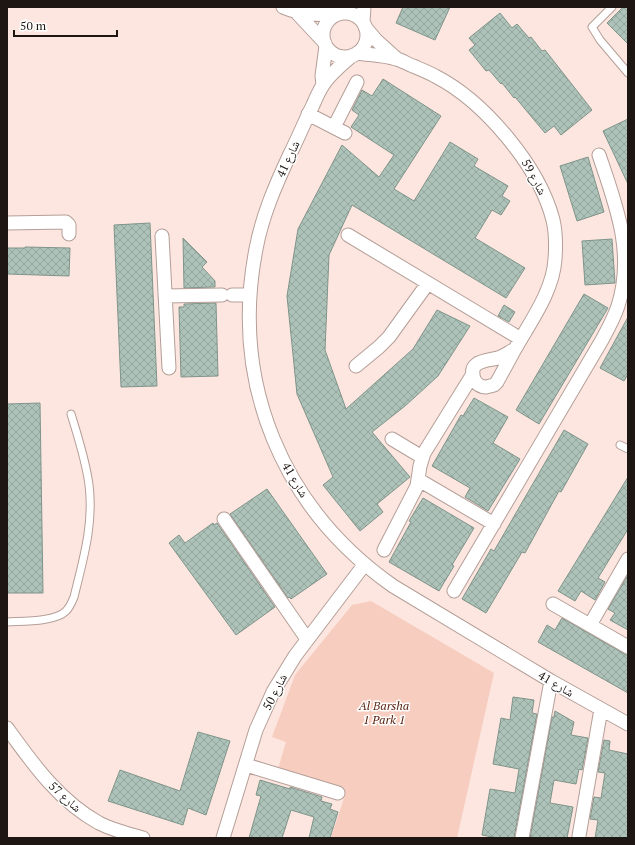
<svg xmlns="http://www.w3.org/2000/svg" width="635" height="845" viewBox="0 0 635 845" font-family="'PT Serif','Noto Naskh Arabic',serif">
  <defs>
    <pattern id="building-cross-hatch" width="8" height="8" patternUnits="userSpaceOnUse"><rect width="8" height="8" fill="#adc2b8"/><path d="M0 0l8 8M0 8l8-8" fill="none" stroke="#94a69d"/></pattern>
  </defs>
  <rect width="100%" height="100%" fill="#fde6df"/>
  <path fill="#f6cdbf" d="M 371,601 L 494,673 L 457,838 L 331,838 L 345,795 L 278,769 L 286,742 L 272,737 L 295,675 L 352,605 Z"/>
  <path fill="url(#building-cross-hatch)" stroke="#7f948a" d="M 403,7 L 450,7 L 435,40 L 396,23 Z
    M 623,7 L 628,7 L 628,44 L 607,23 Z
    M 500,13 L 512,28 L 517,24 L 529,38 L 531,37 L 542,51 L 545,50 L 592,110 L 561,135 L 554,126 L 545,133 L 515,97 L 514,98 L 502,83 L 501,84 L 489,70 L 486,71 L 469,50 L 475,45 L 469,38 Z
    M 383,79 L 441,116 L 394,189 L 414,201 L 450,142 L 478,159 L 474,166 L 508,186 L 502,196 L 510,201 L 501,215 L 492,210 L 475,238 L 525,268 L 506,298 L 352,205 L 329,255 L 325,350 L 346,409 L 413,349 L 437,310 L 470,326 L 438,376 L 405,406 L 372,432 L 410,477 L 377,504 L 383,512 L 360,531 L 323,485 L 333,477 L 297,394 L 287,296 L 298,229 L 342,145 L 379,177 L 394,155 L 351,127 L 359,115 L 352,110 L 362,90 L 372,96 Z
    M 628,119 L 628,184 L 603,131 Z
    M 588,157 L 604,212 L 577,221 L 560,166 Z
    M 150,223 L 157,386 L 121,387 L 114,225 Z
    M 183,238 L 207,262 L 202,267 L 215,281 L 215,287 L 184,288 Z
    M 612,239 L 615,283 L 585,285 L 582,241 Z
    M 25,247 L 70,248 L 69,276 L 7,274 L 7,248 L 25,248 Z
    M 584,294 L 608,308 L 539,424 L 516,410 Z
    M 216,303 L 218,376 L 181,377 L 179,307 L 184,307 L 184,304 Z
    M 504,305 L 515,312 L 509,322 L 498,316 Z
    M 628,317 L 628,374 L 624,381 L 600,368 Z
    M 474,398 L 508,417 L 493,443 L 520,459 L 488,511 L 465,497 L 470,488 L 432,466 L 461,415 L 463,416 Z
    M 40,403 L 43,593 L 7,593 L 7,404 Z
    M 564,430 L 588,444 L 561,492 L 559,491 L 525,553 L 522,552 L 486,613 L 462,599 L 491,549 L 494,551 Z
    M 628,477 L 628,529 L 598,578 L 605,582 L 595,600 L 581,591 L 575,601 L 558,591 Z
    M 267,489 L 327,574 L 291,599 L 289,597 L 288,598 L 230,514 Z
    M 423,498 L 474,528 L 452,565 L 454,566 L 439,591 L 389,562 L 411,522 L 409,521 Z
    M 213,523 L 214,525 L 217,523 L 275,607 L 236,635 L 169,543 L 179,535 L 185,543 Z
    M 628,575 L 628,630 L 610,620 L 615,613 L 608,609 Z
    M 562,618 L 628,656 L 628,693 L 538,642 L 547,625 L 555,630 Z
    M 513,697 L 534,700 L 532,713 L 537,714 L 514,838 L 498,838 L 482,835 L 490,789 L 515,793 L 519,769 L 493,764 L 501,718 L 510,720 Z
    M 555,711 L 574,722 L 571,735 L 588,738 L 582,770 L 579,769 L 576,784 L 554,780 L 550,803 L 573,807 L 567,838 L 530,838 L 552,717 L 554,717 Z
    M 198,732 L 230,741 L 206,815 L 188,808 L 183,825 L 108,801 L 120,770 L 180,791 Z
    M 604,740 L 610,741 L 609,750 L 628,754 L 628,838 L 595,838 L 598,820 L 590,819 L 594,797 L 601,798 L 605,773 L 598,772 Z
    M 260,780 L 290,789 L 290,787 L 322,797 L 321,801 L 332,804 L 330,809 L 338,812 L 330,838 L 309,838 L 314,817 L 291,810 L 282,838 L 249,838 L 261,796 L 256,795 Z"/>
  <g fill="none" stroke-linecap="round" stroke-linejoin="round">
    <g stroke="#b49f98" stroke-width="9">
      <path id="lane" d="M 612,7 L 592,27 L 600,40 L 628,73
        M 620,445 L 628,449
        M 7,622 C 23,621 55,622 66,611 C 70,607 72,602 74,597 C 83,560 94,524 89,485 C 86,461 78,437 71,414"/>
    </g>
    <g stroke="#b49f98" stroke-width="15">
      <path id="street" d="M 283,7 C 302,15 317,15 338,14
        M 297,13 L 325,43
        M323 35a22 22 0 1 1 44 0a22 22 0 1 1-44 0Z
        M 363,22 L 364,7
        M 365,27 L 376,40 L 396,58
        M 357,53 C 370,55 384,55 396,59 C 402,60 407,64 413,66 C 420,69 428,72 435,76 C 484,101 539,166 553,220 C 556,233 556,246 555,259 C 553,292 530,322 515,349
        M 353,55 C 342,64 330,74 323,85 C 319,91 316,98 313,105 C 305,121 298,138 290,154 C 276,184 262,216 256,249 C 230,383 282,508 393,586 L 551,681 L 628,724
        M 323,85 L 322,76 L 326,46
        M 308,114 L 345,133
        M 334,127 L 357,82
        M 7,223 L 66,222 L 69,225 L 69,234
        M 348,235 L 521,339
        M 162,236 L 169,368
        M 232,295 L 249,295
        M 165,296 L 222,295
        M 515,349 L 497,382 L 494,385 L 486,387 C 481,387 476,384 474,379 C 467,360 488,361 498,358 C 504,356 509,352 515,349 Z
        M 356,366 L 379,347 L 389,337 L 428,283
        M 392,439 L 422,457
        M 419,480 L 494,524
        M 224,519 L 307,639
        M 384,550 L 417,486 L 420,466 L 424,453 L 473,374
        M 454,591 L 602,340 C 608,329 614,318 618,306 C 635,253 616,205 599,155
        M 553,604 L 628,647
        M 590,625 L 628,559
        M 7,728 C 33,764 59,801 99,823 C 113,830 128,834 143,838
        M 246,765 L 338,793
        M 579,836 L 601,709
        M 223,838 L 256,730 L 273,692 L 295,656 L 364,565
        M 522,838 L 551,681"/>
    </g>
    <use href="#lane" stroke="#fff" stroke-width="7"/>
    <use href="#street" stroke="#fff" stroke-width="13"/>
  </g>
  <g text-anchor="middle" stroke-width="3" stroke-linejoin="round" paint-order="stroke">
    <g font-size="12" fill="#1d1613" stroke="#fff">
      <text transform="translate(288 159) rotate(-65)" y="4">شارع 41</text>
      <text transform="translate(534 177) rotate(61)" y="4">شارع 59</text>
      <text transform="translate(295 480) rotate(59)" y="4">شارع 41</text>
      <text transform="translate(556 684) rotate(30)" y="4">شارع 41</text>
      <text transform="translate(275 692) rotate(-63)" y="4">شارع 50</text>
      <text transform="translate(65 797) rotate(42)" y="4">شارع 57</text>
    </g>
    <g font-size="12" font-style="italic" fill="#551d08" stroke="#fff">
      <text x="384" y="710">Al Barsha<tspan x="384" dy="14">1 Park 1</tspan></text>
    </g>
  </g>
  <rect width="635" height="845" fill="none" stroke="#1d1613" stroke-width="16"/>
  <path d="M14 30v6h103v-6" fill="none" stroke="#1d1613" stroke-width="2"/>
  <text x="20" y="30" font-size="12" fill="#1d1613" stroke="#ffffff" stroke-width="3" paint-order="stroke">50 m</text>
</svg>
